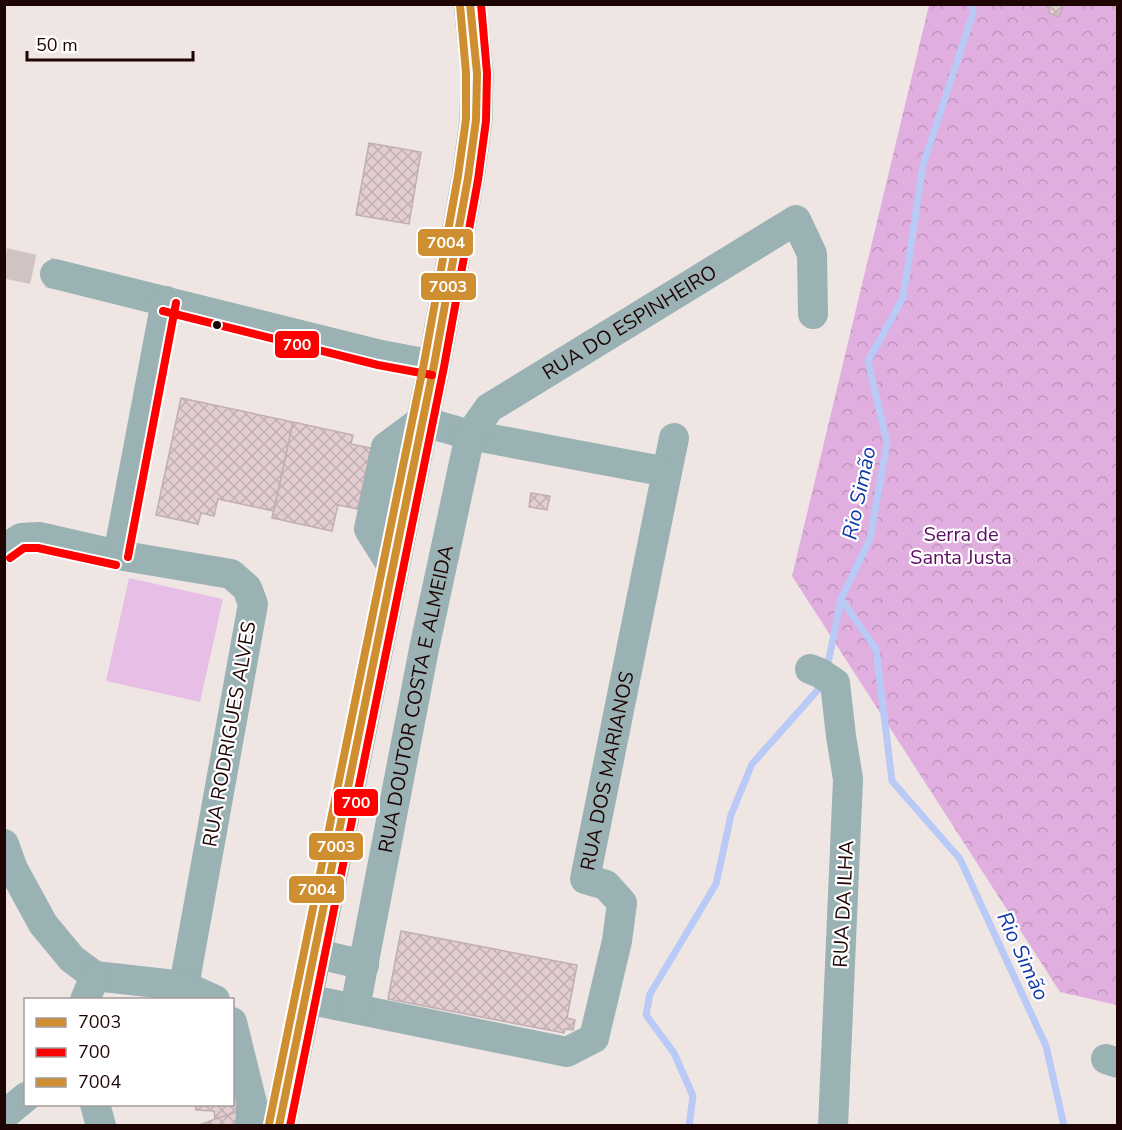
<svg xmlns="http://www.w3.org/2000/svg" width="1122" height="1130" viewBox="0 0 1122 1130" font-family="'Nunito Sans',sans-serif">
  <defs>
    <pattern id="forest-crowns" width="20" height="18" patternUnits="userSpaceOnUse" patternTransform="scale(1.5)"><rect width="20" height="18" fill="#e1aee0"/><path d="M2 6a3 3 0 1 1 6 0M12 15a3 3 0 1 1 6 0" fill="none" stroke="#c194bf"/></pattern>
    <pattern id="building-cross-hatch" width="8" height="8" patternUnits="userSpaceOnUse" patternTransform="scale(1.5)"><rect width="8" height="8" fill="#e2ced1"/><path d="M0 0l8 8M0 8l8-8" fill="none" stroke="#c1afb2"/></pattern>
  </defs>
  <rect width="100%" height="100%" fill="#efe6e4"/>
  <path fill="url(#forest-crowns)" d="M 929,5 L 1117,5 L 1117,1005 L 1060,992 L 792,576 Z"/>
  <path fill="#e7bee5" d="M 129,578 L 223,599 L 200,702 L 106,681 Z"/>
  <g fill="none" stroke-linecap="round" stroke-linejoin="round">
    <path stroke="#b8caf5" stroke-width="7" d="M 972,4 L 973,13 L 923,165 L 903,298 L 868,361 L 887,443 L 870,539 L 841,599 L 876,649 L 892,781 L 960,859 L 1046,1046 L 1064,1126
      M 827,669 L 841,599
      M 689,1126 L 693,1096 L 674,1053 L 646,1015 L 650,994 L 716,884 L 731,815 L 752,764 L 824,683"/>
  </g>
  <path fill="url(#building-cross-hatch)" stroke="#c1aeb1" stroke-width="1.5" d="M 1048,4 L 1063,4 L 1059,17 L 1049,13 L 1050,9 L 1047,8 Z
    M 369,143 L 421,152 L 409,224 L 356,215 Z
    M 181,398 L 293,422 L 274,511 L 218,499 L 214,516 L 201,513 L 198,524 L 156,515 Z
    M 293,422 L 353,435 L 351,444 L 371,448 L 358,509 L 338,505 L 332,531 L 272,518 Z
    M 531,493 L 550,496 L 547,510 L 529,507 Z
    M 401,931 L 577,965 L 567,1018 L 575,1020 L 573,1030 L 565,1029 L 564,1033 L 388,999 Z
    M 234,1078 L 237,1112 L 215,1119 L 214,1111 L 196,1110 L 195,1104 L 232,1104 L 232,1079 Z
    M 237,1112 L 237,1126 L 197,1126 L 215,1119 Z"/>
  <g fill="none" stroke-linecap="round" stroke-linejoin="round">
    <path stroke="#d0c4c2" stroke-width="30" stroke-dasharray="30 15" stroke-linecap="butt" d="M 4,263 L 55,274"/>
    <g stroke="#9ab2b4" stroke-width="30">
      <path d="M 55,274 L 381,355 L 434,365"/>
      <path d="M 667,472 L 674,438"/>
      <path d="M 4,549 L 21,538 L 39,537 L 118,555 L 231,574 L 247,588 L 253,604 L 184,986"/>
      <path d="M 118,555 L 166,301"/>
      <path d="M 810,669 L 820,673 L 835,683 L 841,736 L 848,779 L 833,1126"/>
      <path d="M 4,844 L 13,869 L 43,924 L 72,959 L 95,976 L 184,986 L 215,1000"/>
      <path d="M 314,953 L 364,965"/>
      <path id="s1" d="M 306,999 L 567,1052 L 594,1038 L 617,941 L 622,903 L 606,885 L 585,879 L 667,472 L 470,435 L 421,421 L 386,447 L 369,529 L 392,566"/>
      <path d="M 85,1000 L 95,976"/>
      <path id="s2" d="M 355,1008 L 424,649 L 470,435 L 489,408 L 796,220 L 812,254 L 813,314"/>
      <path d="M 232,1022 L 252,1103 L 250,1126"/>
      <path d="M 1106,1059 L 1118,1063"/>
      <path d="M 95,1104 L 101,1126"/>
      <path d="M 4,1115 L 26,1097"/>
    </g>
    <path stroke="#9dafb0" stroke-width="33" d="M 279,1126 L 306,999 L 434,365 L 468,178 L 476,120 L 477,73 L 470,4"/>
    <g stroke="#fff" stroke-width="12">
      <path id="bus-1" d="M 279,1126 L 434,365 L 468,178 L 476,120 L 477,73 L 470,4"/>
    </g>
    <g stroke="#fff" stroke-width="12">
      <path id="bus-2" d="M 163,311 L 378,365 L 432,375
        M 128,557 L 176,303
        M 10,558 L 24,548 L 38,548 L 116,565
        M 290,1126 L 444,367 L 478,180 L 486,121 L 487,73 L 481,4"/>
    </g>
    <g stroke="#fff" stroke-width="12">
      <path id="bus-3" d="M 269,1124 L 424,363 L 458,176 L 466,119 L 466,73 L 460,5"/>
    </g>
    <use href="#bus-1" stroke="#cf8e30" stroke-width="8"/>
    <use href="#bus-2" stroke="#f00" stroke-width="8"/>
    <use href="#bus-3" stroke="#cf8e30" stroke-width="8"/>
  </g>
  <circle fill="#1f0404" stroke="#fff" stroke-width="2" cx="217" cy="325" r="5"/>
  <g text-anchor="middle" stroke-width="4.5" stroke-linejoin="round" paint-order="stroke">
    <g font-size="20" fill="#1f0404" stroke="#fff">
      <text dy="7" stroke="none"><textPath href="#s2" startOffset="782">RUA DO ESPINHEIRO</textPath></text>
      <text dy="7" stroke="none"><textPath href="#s2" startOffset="315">RUA DOUTOR COSTA E ALMEIDA</textPath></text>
      <text transform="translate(229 734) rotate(-80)" y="7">RUA RODRIGUES ALVES</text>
      <text dy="7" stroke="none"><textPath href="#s1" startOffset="591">RUA DOS MARIANOS</textPath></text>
      <text transform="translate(843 904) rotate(-87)" y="7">RUA DA ILHA</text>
    </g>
    <g font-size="20" fill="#5c0b63" stroke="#fff">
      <text x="961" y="541">Serra de<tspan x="961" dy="23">Santa Justa</tspan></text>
    </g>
    <g font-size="21" font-style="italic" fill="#1038aa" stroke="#fff">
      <text transform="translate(859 493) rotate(-78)" y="7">Rio Simão</text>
      <text transform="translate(1023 956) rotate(65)" y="7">Rio Simão</text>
    </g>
  </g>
  <g stroke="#fff" stroke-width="2">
    <rect x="417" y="228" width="57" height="29" rx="6" fill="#cf8e30"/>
    <rect x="420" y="272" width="57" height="29" rx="6" fill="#cf8e30"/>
    <rect x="274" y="330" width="46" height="29" rx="6" fill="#f00"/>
    <rect x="333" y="788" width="46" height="29" rx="6" fill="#f00"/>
    <rect x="308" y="832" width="56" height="29" rx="6" fill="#cf8e30"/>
    <rect x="288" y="875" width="57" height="29" rx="6" fill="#cf8e30"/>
  </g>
  <g font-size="16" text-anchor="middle" font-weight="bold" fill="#fff">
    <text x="446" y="248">7004</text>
    <text x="448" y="292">7003</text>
    <text x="297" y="350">700</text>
    <text x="356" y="808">700</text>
    <text x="336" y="852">7003</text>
    <text x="317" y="895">7004</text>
  </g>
  <rect width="1122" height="1130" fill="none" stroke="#1f0404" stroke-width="12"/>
  <rect x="24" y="998" width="210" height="108" fill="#ffffff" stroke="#a59b9b" stroke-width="1.5"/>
  <rect x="36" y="1018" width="30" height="9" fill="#cf8e30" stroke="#a59b9b" stroke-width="1.5"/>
  <text x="78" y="1028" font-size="18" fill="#1f0404">7003</text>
  <rect x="36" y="1048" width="30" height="9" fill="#ff0000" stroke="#a59b9b" stroke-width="1.5"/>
  <text x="78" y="1058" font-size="18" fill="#1f0404">700</text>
  <rect x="36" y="1078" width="30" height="9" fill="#cf8e30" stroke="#a59b9b" stroke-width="1.5"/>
  <text x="78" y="1088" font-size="18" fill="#1f0404">7004</text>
  <path d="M27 51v9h166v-9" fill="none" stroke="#1f0404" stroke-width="3"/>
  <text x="36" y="51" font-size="18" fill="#1f0404" stroke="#ffffff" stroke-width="4.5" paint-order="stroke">50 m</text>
</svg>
